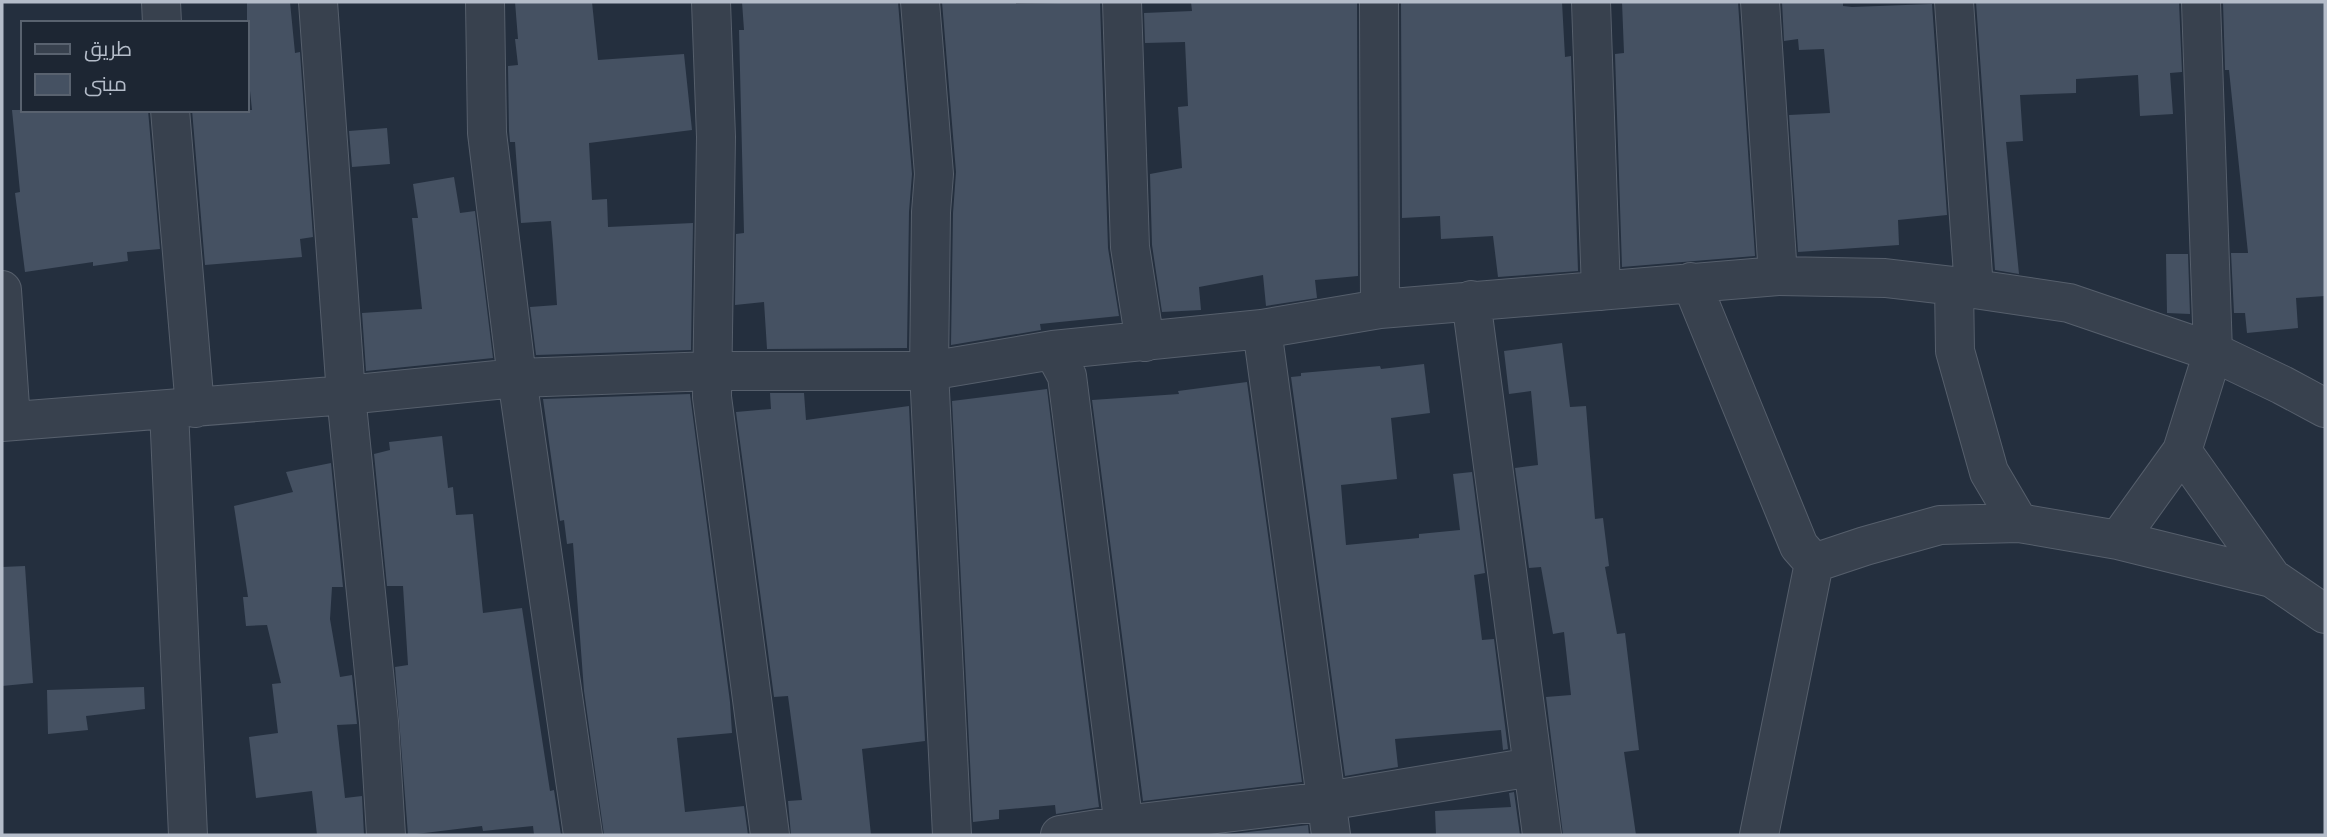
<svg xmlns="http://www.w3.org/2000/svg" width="2327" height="837" viewBox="0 0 2327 837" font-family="'Public Sans',Cairo,sans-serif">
  <rect width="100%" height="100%" fill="#242f3e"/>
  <path fill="#455162" d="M 247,2 L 290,2 L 295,53 L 300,52 L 313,237 L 300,239 L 302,257 L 205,265 L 192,110 L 252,110 L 247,62 Z
    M 515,2 L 592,2 L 598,60 L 684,54 L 692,130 L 589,143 L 592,200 L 607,199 L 608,227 L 693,223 L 691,350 L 536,355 L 530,307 L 557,305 L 553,245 L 551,221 L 521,223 L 515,142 L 510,142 L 509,131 L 508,66 L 518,65 L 515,39 L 518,39 Z
    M 742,2 L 898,2 L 912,174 L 909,212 L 907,348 L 767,349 L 764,302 L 735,305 L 736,234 L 744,233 L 739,30 L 744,30 Z
    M 942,2 L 1016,2 L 1016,4 L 1100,2 L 1108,248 L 1119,316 L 1040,324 L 1041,330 L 951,345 L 953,213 L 956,172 Z
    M 1191,2 L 1357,2 L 1358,276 L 1315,280 L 1317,298 L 1266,306 L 1263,275 L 1199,287 L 1201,310 L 1162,312 L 1152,245 L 1150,174 L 1182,168 L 1178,107 L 1188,106 L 1185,42 L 1145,43 L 1144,13 L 1192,11 Z
    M 1401,2 L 1562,2 L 1565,57 L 1571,56 L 1578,271 L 1498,277 L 1493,236 L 1441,239 L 1440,216 L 1402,218 Z
    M 1622,2 L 1738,2 L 1755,256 L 1622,267 L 1615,54 L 1624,53 Z
    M 1782,2 L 1843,2 L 1843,6 L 1852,7 L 1932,4 L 1947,215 L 1898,220 L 1899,245 L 1798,252 L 1789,115 L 1830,113 L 1824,49 L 1799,50 L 1798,39 L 1784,41 Z
    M 1976,2 L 2179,2 L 2182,72 L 2170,73 L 2173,114 L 2140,116 L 2138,75 L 2076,79 L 2076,93 L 2020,95 L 2023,141 L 2006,142 L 2019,274 L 1995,270 Z
    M 2223,2 L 2325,2 L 2325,296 L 2296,298 L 2298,328 L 2247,333 L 2245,313 L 2234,313 L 2231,253 L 2248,253 L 2229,70 L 2225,70 Z
    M 12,110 L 148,110 L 160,249 L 127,252 L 128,261 L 93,266 L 93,262 L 25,272 L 15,193 L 20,192 Z
    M 387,128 L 390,164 L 352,167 L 349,131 Z
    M 454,177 L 460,213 L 475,211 L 493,358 L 366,371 L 362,313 L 422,309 L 412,218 L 418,218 L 413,184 Z
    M 2166,254 L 2188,254 L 2190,314 L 2167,313 Z
    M 1562,343 L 1570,407 L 1586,406 L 1595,519 L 1603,518 L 1609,566 L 1605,567 L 1617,634 L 1625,633 L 1639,750 L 1624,752 L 1636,835 L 1563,835 L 1546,697 L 1571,695 L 1564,632 L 1553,634 L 1541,567 L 1529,568 L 1515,468 L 1538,465 L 1531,391 L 1509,394 L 1504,351 Z
    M 1424,364 L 1430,413 L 1391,418 L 1397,479 L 1341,485 L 1346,545 L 1419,538 L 1419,534 L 1460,530 L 1453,474 L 1472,472 L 1485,573 L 1474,575 L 1482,640 L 1494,639 L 1508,749 L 1503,750 L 1501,730 L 1395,739 L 1398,767 L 1345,776 L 1291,377 L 1301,376 L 1301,373 L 1380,366 L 1381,369 Z
    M 1247,382 L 1302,782 L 1143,801 L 1092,400 L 1179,394 L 1178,391 Z
    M 1047,389 L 1099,807 L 1056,814 L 1055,805 L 999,810 L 999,819 L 973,822 L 952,401 Z
    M 770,393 L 804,393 L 806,420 L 909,406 L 925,741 L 862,749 L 871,835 L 791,835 L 788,801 L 802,800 L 788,696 L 774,697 L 736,412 L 771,409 Z
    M 690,394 L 730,702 L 732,733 L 677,738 L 685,812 L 744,806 L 748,835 L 604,835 L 584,691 L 573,543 L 567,544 L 564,520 L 560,521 L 543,399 Z
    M 442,436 L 448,488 L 453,487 L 456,515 L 473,514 L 483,613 L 522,608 L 550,791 L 554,790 L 561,835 L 534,835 L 533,826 L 483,831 L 482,826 L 408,835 L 395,667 L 408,665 L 403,586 L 387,586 L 374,454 L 390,450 L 389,442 Z
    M 331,463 L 343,587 L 332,587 L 330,619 L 340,677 L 352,675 L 357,724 L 337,725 L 345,798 L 362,796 L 364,835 L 317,835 L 312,791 L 256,798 L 249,737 L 278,733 L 272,684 L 281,683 L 267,625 L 246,626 L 243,597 L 248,597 L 234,506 L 293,492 L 286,472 Z
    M 25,566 L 33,683 L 2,686 L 2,567 Z
    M 144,687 L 145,709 L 86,716 L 88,730 L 48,734 L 47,690 Z
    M 1514,792 L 1520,835 L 1436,835 L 1435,811 L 1511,807 L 1509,793 Z
    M 1308,825 L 1309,835 L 1223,835 Z"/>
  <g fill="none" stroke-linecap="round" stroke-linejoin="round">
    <g stroke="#565f6c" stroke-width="40">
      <path id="minor" d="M 161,2 L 162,23
        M 318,2 L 346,395 L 379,722 L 386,835
        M 485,2 L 487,133 L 517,378 L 583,835
        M 711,2 L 716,137 L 712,397 L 770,835
        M 920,2 L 934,174 L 931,212 L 929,371 L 952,835
        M 1122,2 L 1130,247 L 1145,342
        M 1379,2 L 1380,309
        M 1591,2 L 1601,291
        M 1760,2 L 1778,276
        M 1954,2 L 1974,289
        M 170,110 L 195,408
        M 1691,282 L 1799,546 L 1814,563 L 1759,835
        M 1954,286 L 1955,351 L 1989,472 L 2019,523
        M 2,290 L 11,421
        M 1471,300 L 1542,835
        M 1262,329 L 1331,835
        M 1053,350 L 1067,376 L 1125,835
        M 169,410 L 188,835
        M 2,422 L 346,395 L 517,378 L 713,371 L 929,371 L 1053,350 L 1262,329 L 1380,309 L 1778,276 L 1885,278 L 1954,286 L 2069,303 L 2213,352 L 2282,385 L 2325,408
        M 2182,451 L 2272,578
        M 2118,540 L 2182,451 L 2213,352 L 2201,2
        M 1814,563 L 1865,546 L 1940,525 L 2019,523 L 2118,540 L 2272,578 L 2325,614
        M 1060,835 L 1123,825 L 1327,801 L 1532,767"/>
    </g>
    <use href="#minor" stroke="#38414e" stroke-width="38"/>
  </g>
  <rect width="2327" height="837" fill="none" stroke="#b4bcc9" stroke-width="7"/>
  <rect x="21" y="21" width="228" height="91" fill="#1d2633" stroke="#59626f" stroke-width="2"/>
  <rect x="35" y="44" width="35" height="10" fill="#38414e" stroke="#59626f" stroke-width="2"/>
  <text x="84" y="56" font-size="21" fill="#b4bcc9">طريق</text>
  <rect x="35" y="74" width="35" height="21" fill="#455162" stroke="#59626f" stroke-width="2"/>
  <text x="84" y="91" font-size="21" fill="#b4bcc9">مبنى</text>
</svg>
